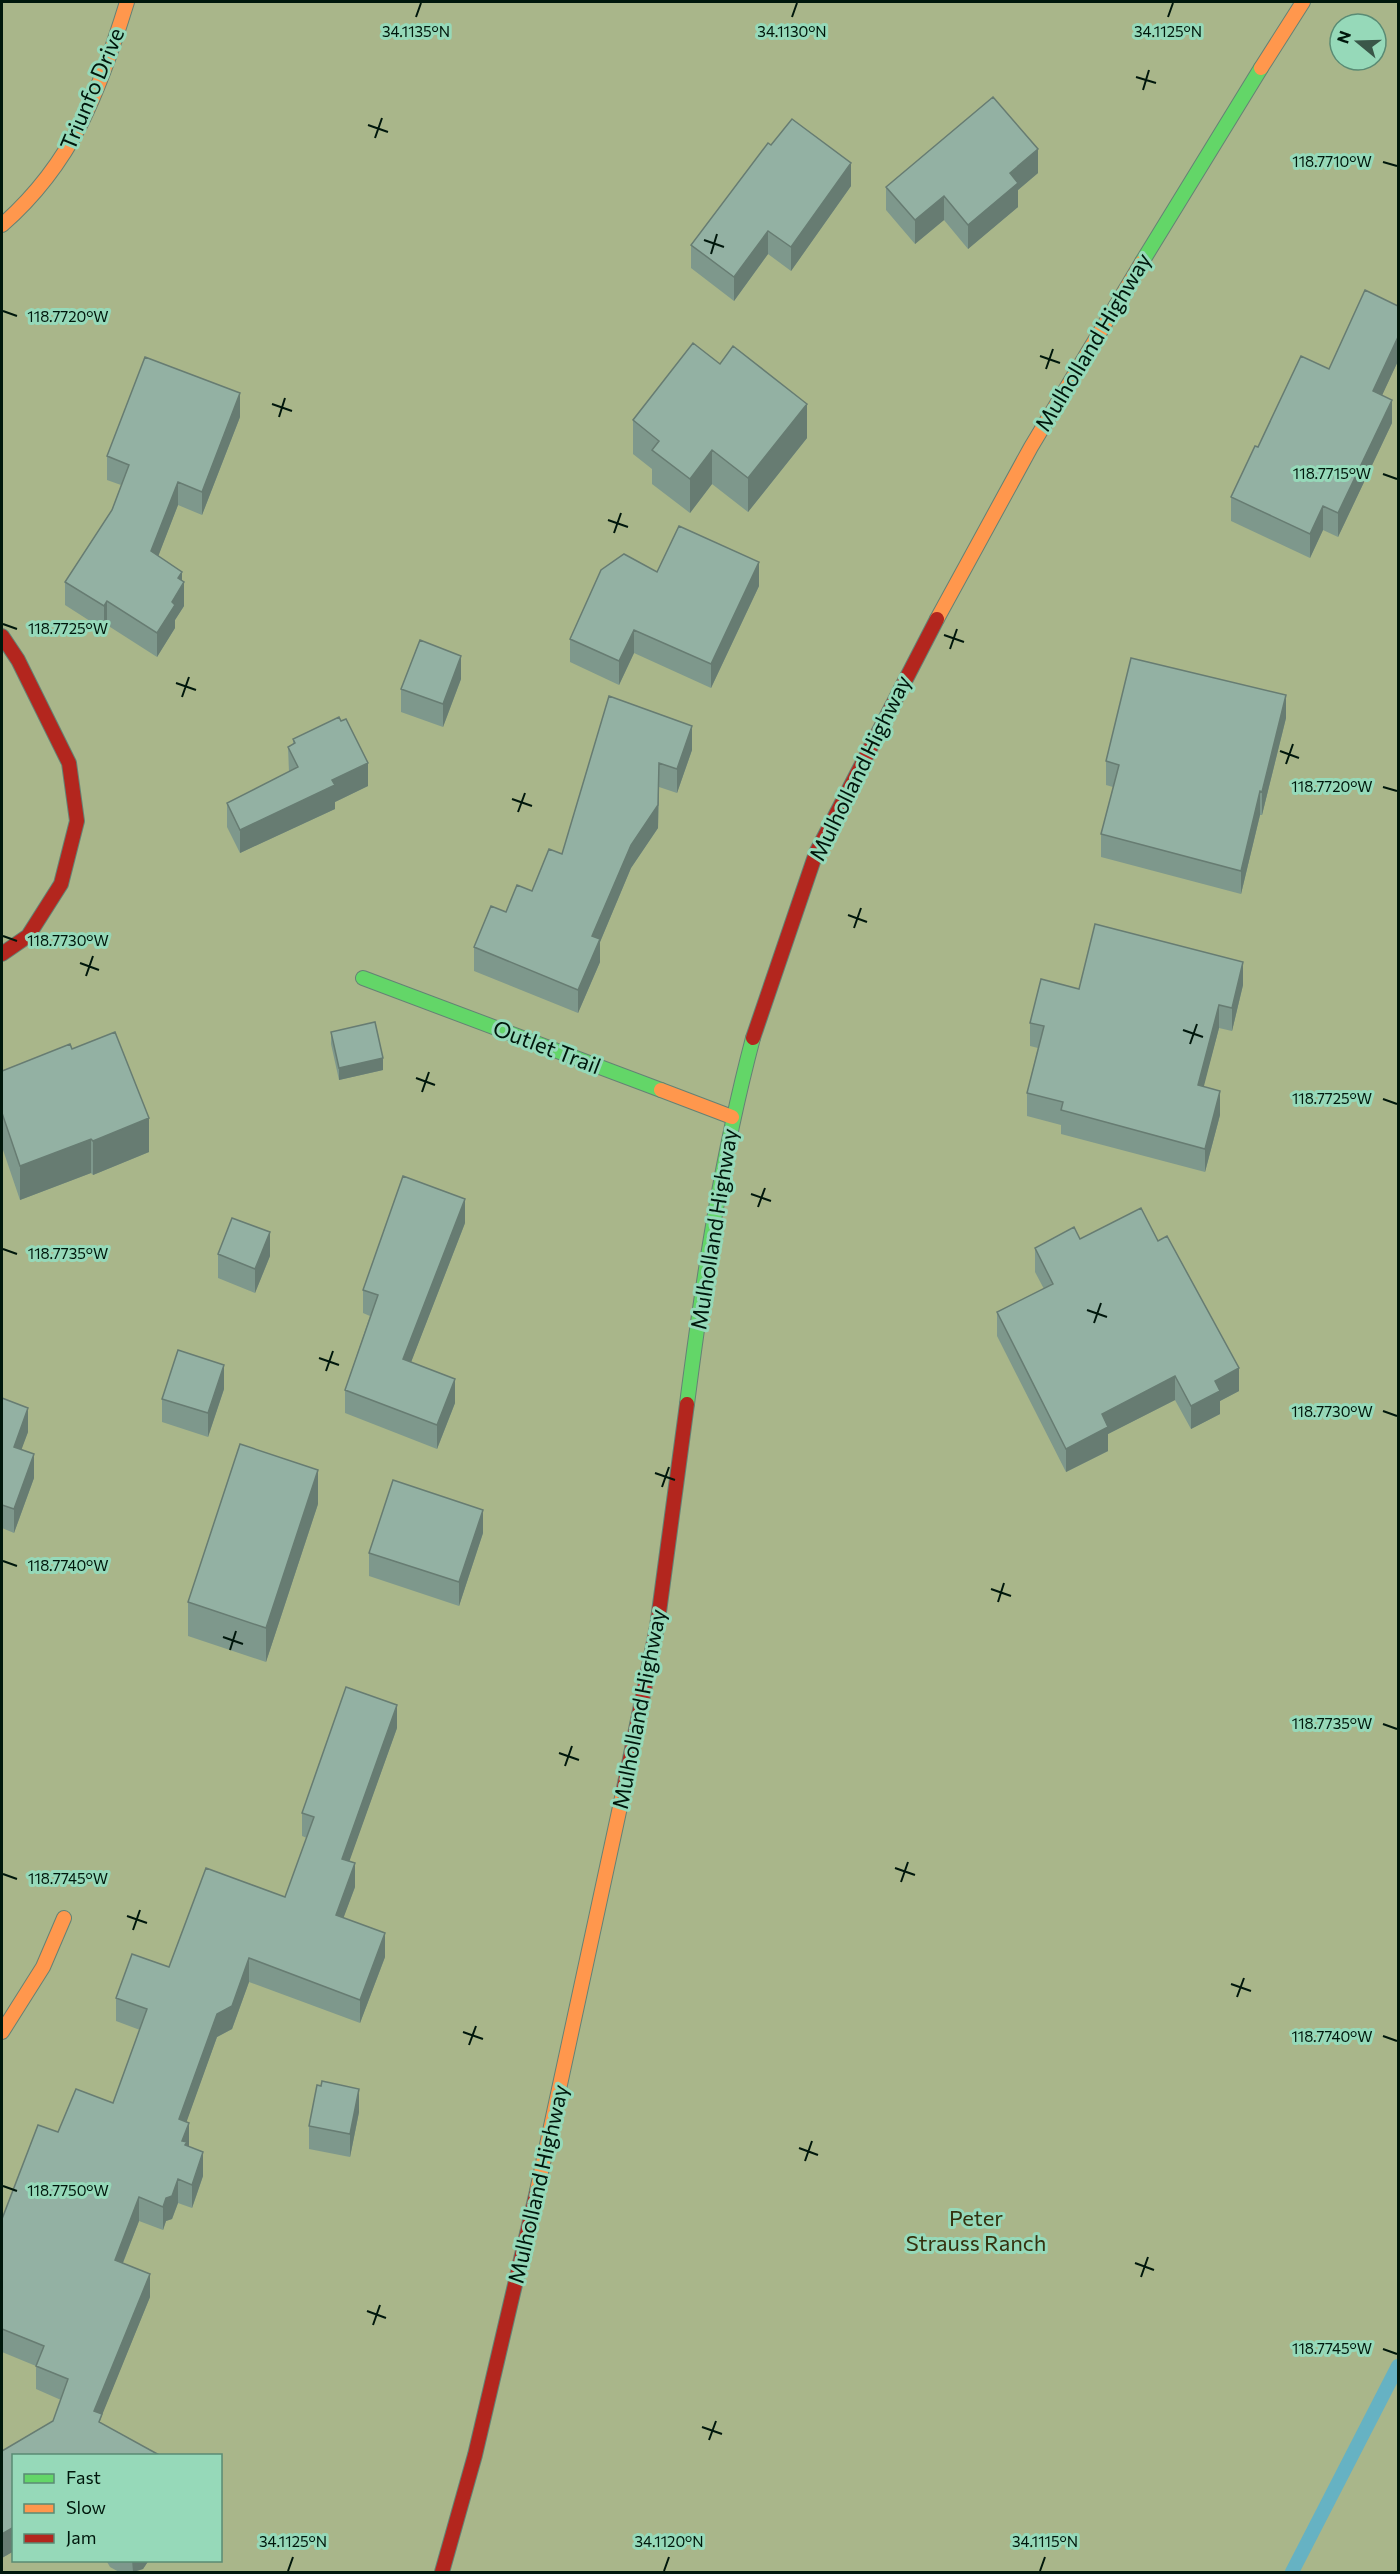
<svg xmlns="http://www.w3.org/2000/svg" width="1400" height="2574" viewBox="0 0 1400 2574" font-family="Commissioner,sans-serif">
  <rect width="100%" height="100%" fill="#a5cab8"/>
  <path fill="#a9b68a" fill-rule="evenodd" d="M 2,2 L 1398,2 L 1398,2572 L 2,2572 ZM 1340,24 L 1376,24 L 1376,60 L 1340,60 ZM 14,2456 L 220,2456 L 220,2560 L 14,2560 Z"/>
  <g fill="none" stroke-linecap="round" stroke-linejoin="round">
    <path stroke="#66b2c3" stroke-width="14" d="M 1292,2572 L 1398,2366"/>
    <g stroke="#648275" stroke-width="16">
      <path id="fast" d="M 1142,262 L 1261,68
        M 363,978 L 661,1090
        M 687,1404 C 703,1280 721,1159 753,1038"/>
    </g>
    <g stroke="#648275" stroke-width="16">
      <path id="slow" d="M 1261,68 L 1303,2
        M 2,225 C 73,163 100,90 127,2
        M 937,619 L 1031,447 L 1142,262
        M 661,1090 L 732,1117
        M 2,2032 L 43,1967 L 64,1918
        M 537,2191 L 623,1793"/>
    </g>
    <g stroke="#648275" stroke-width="16">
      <path id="jam" d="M 2,636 L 18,660 L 69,763 L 77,821 L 61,884 L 28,936 L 2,954
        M 753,1038 L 816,853 L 937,619
        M 623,1793 L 657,1627 L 687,1404
        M 442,2572 L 475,2455 L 537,2191"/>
    </g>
    <use href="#fast" stroke="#63d668" stroke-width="14"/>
    <use href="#slow" stroke="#ff974d" stroke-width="14"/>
    <use href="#jam" stroke="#b3261e" stroke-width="14"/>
  </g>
  <path fill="#7e988c" d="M 771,145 L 851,186 L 791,271 L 768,254 L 734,301 L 691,268 L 691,245 Z
    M 1038,173 L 1018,190 L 1018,207 L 968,249 L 944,220 L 915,244 L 886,210 L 886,187 Z
    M 1398,361 L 1382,395 L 1392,423 L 1338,537 L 1323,530 L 1310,558 L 1231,521 L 1231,497 L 1258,447 L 1329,369 Z
    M 240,417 L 202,515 L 178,505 L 158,556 L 182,581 L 184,606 L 175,620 L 175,628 L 157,657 L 107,625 L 104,630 L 65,605 L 65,582 L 112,510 L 121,485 L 107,480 L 107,456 Z
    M 633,420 L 807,438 L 748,512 L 712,484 L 690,513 L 652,484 L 652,469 L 633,454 Z
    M 657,572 L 759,586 L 711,688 L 634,653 L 619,685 L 570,662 L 570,639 Z
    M 461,679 L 443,727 L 401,712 L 401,689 Z
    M 609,696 L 692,750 L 677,793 L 659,787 L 658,828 L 631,868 L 600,942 L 600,962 L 578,1013 L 474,971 L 474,947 L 506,912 L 532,891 L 562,854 Z
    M 1286,718 L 1262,815 L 1260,815 L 1241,894 L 1101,857 L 1101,834 L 1113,787 L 1106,785 L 1106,761 Z
    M 293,739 L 368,786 L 335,802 L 335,809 L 240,853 L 227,827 L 227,803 L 289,772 L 288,747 L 293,745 Z
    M 1243,985 L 1232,1031 L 1219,1028 L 1203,1087 L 1220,1115 L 1205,1172 L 1061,1134 L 1061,1125 L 1027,1116 L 1027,1093 L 1038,1048 L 1030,1046 L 1030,1023 L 1079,989 Z
    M 331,1032 L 383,1070 L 339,1080 L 331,1044 Z
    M 72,1049 L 149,1152 L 93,1175 L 91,1173 L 20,1200 L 2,1147 L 2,1071 Z
    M 465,1223 L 411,1362 L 455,1403 L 437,1449 L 345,1413 L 345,1390 L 370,1316 L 363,1313 L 363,1290 Z
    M 1080,1239 L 1239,1391 L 1220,1401 L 1220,1414 L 1191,1429 L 1175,1400 L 1108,1434 L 1108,1451 L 1066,1472 L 997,1336 L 997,1312 L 1044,1289 L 1035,1272 L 1035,1248 Z
    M 218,1254 L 270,1256 L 255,1293 L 218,1278 Z
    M 224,1389 L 208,1437 L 162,1422 L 162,1399 Z
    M 2,1398 L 28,1432 L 21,1449 L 34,1478 L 14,1533 L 2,1528 Z
    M 318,1504 L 266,1662 L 188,1636 L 188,1602 Z
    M 483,1533 L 459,1606 L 369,1576 L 369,1553 Z
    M 397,1728 L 349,1861 L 355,1887 L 343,1918 L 385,1957 L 360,2023 L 249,1982 L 232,2029 L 217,2037 L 186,2122 L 189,2147 L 203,2176 L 192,2208 L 178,2203 L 172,2219 L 166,2221 L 163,2230 L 139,2221 L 123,2263 L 150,2297 L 102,2414 L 14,2456 L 14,2551 L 2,2558 L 2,2451 L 53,2421 L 61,2400 L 36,2389 L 36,2366 L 2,2352 L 2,2219 L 58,2132 L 113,2103 L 140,2030 L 116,2021 L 116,1998 L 285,1897 L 307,1838 L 302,1836 L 302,1813 Z
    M 359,2112 L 350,2157 L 309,2149 L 309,2126 Z
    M 106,2560 L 149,2560 L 143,2569 L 133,2572 L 119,2572 L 110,2567 Z"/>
  <path fill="#677c72" d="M 1038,149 L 1038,173 L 1018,190 L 1018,207 L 968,249 L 968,225 L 1010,173 Z
    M 851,163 L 851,186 L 791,271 L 791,247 Z
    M 944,196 L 944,220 L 915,244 L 915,220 Z
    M 768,231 L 768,254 L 734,301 L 734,277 Z
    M 1398,337 L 1398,361 L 1373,415 L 1373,391 Z
    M 240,393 L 240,417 L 202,515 L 202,492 Z
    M 1392,400 L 1392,423 L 1338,537 L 1338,513 Z
    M 807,404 L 807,438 L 748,512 L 748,478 Z
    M 712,450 L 712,484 L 690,513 L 690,479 Z
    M 178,482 L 178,505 L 151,575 L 151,551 Z
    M 1323,506 L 1323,530 L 1310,558 L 1310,534 Z
    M 759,562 L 759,586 L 711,688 L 711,664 Z
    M 182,572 L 182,586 L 184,582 L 184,606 L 175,620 L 175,628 L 157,657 L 157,633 L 172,602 L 178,578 Z
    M 107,601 L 107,625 L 104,630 L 104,606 Z
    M 634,630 L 634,653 L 619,685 L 619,661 Z
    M 461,656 L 461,679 L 443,727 L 443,704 Z
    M 1286,695 L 1286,718 L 1262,815 L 1262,792 Z
    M 692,726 L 692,750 L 677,793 L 677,769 Z
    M 368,763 L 368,786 L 335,802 L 335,809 L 240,853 L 240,830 L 332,780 Z
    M 659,763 L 658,828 L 631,868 L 600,942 L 600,962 L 578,1013 L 578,990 L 592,936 Z
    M 1260,791 L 1260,815 L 1241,894 L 1241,871 Z
    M 1243,962 L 1243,985 L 1232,1031 L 1232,1008 Z
    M 1219,1005 L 1219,1028 L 1198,1109 L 1198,1085 Z
    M 383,1058 L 383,1070 L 339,1080 L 339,1068 Z
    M 1220,1091 L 1220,1115 L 1205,1172 L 1205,1149 Z
    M 149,1118 L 149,1152 L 93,1175 L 93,1141 Z
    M 91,1139 L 91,1173 L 20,1200 L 20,1166 Z
    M 465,1199 L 465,1223 L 403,1383 L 403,1359 Z
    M 270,1232 L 270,1256 L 255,1293 L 255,1269 Z
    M 224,1365 L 224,1389 L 208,1437 L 208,1413 Z
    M 1239,1368 L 1239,1391 L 1220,1401 L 1220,1414 L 1191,1429 L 1191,1406 L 1215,1381 Z
    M 1175,1376 L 1175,1400 L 1108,1434 L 1108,1451 L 1066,1472 L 1066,1449 L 1102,1414 Z
    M 455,1379 L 455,1403 L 437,1449 L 437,1425 Z
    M 28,1408 L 28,1432 L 14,1470 L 14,1447 Z
    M 34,1454 L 34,1478 L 14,1533 L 14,1509 Z
    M 318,1470 L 318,1504 L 266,1662 L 266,1628 Z
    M 483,1510 L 483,1533 L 459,1606 L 459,1582 Z
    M 397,1705 L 397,1728 L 342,1882 L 342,1859 Z
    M 355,1863 L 355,1887 L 336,1938 L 336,1915 Z
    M 385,1933 L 385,1957 L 360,2023 L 360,2000 Z
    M 249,1958 L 249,1982 L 232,2029 L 217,2037 L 179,2143 L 179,2119 L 217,2014 Z
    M 359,2089 L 359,2112 L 350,2157 L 350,2134 Z
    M 189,2123 L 189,2146 L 187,2152 L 182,2141 Z
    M 203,2152 L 203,2176 L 192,2208 L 192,2185 Z
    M 178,2179 L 178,2203 L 172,2219 L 166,2221 L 163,2230 L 163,2207 L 166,2198 Z
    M 139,2197 L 139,2221 L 115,2283 L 115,2260 Z
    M 150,2274 L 150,2297 L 94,2435 L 94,2411 Z
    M 14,2527 L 14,2551 L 2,2558 L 2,2534 Z
    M 132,2560 L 149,2560 L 143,2569 L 133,2572 Z"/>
  <path fill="#93b1a3" stroke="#677c72" stroke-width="1.5" d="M 993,97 L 1038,149 L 1010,173 L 1018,183 L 968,225 L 944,196 L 915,220 L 886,187 Z
    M 792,119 L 851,163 L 791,247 L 768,231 L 734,277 L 691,245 L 768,143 L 771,145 Z
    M 1365,290 L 1398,306 L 1398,337 L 1373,391 L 1392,400 L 1338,513 L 1323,506 L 1310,534 L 1231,497 L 1255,446 L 1258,447 L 1301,356 L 1329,369 Z
    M 693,343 L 720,364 L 733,346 L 807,404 L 748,478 L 712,450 L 690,479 L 652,450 L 659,441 L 633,420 Z
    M 145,357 L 240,393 L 202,492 L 178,482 L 151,551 L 182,572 L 178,578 L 184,582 L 172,602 L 175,605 L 157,633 L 107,601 L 104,606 L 65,582 L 112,510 L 129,465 L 107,456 Z
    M 679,526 L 759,562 L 711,664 L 634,630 L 619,661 L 570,639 L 601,570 L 624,554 L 657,572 Z
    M 420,640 L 461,656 L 443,704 L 401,689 Z
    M 1131,658 L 1286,695 L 1262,792 L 1260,791 L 1241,871 L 1101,834 L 1119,765 L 1106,761 Z
    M 609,696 L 692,726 L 677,769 L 659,763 L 658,805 L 631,845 L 592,936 L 600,939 L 578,990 L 474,947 L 491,906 L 506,912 L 517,885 L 532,891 L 549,849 L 562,854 Z
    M 339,717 L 341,721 L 346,719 L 368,763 L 332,780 L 335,785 L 240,830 L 227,803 L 298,767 L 288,747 L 295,743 L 293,739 Z
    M 1095,924 L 1243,962 L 1232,1008 L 1219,1005 L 1198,1085 L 1220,1091 L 1205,1149 L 1061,1110 L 1063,1102 L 1027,1093 L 1044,1026 L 1030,1023 L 1041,979 L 1079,989 Z
    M 375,1022 L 383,1058 L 339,1068 L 331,1032 Z
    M 115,1032 L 149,1118 L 93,1141 L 91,1139 L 20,1166 L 2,1113 L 2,1071 L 70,1044 L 72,1049 Z
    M 403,1176 L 465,1199 L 403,1359 L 455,1379 L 437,1425 L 345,1390 L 378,1295 L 363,1290 Z
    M 1141,1208 L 1158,1241 L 1167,1236 L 1239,1368 L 1215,1381 L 1220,1391 L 1191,1406 L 1175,1376 L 1102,1414 L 1108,1427 L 1066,1449 L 997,1312 L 1053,1284 L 1035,1248 L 1074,1227 L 1080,1239 Z
    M 232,1218 L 270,1232 L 255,1269 L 218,1254 Z
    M 178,1350 L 224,1365 L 208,1413 L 162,1399 Z
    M 2,1398 L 28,1408 L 14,1447 L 34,1454 L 14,1509 L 2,1505 Z
    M 240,1444 L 318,1470 L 266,1628 L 188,1602 Z
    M 393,1480 L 483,1510 L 459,1582 L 369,1553 Z
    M 346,1687 L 397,1705 L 342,1859 L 355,1863 L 336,1915 L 385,1933 L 360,2000 L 249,1958 L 232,2006 L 217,2014 L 179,2119 L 189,2123 L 182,2141 L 187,2142 L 185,2145 L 203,2152 L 192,2185 L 178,2179 L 172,2196 L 166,2198 L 163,2207 L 139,2197 L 115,2260 L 150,2274 L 94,2411 L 102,2414 L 99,2422 L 161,2456 L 14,2456 L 14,2527 L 2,2534 L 2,2451 L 53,2421 L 68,2379 L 36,2366 L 44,2346 L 2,2329 L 2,2219 L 38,2125 L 58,2132 L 76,2089 L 113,2103 L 147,2009 L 116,1998 L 132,1954 L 169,1967 L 206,1868 L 285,1897 L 314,1817 L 302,1813 Z
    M 322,2081 L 359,2089 L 350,2134 L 309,2126 L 317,2085 L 321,2086 Z"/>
  <path fill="none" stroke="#00170c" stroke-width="2" d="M 416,17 L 421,3M 792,17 L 797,3M 1168,17 L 1173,3M 1136,77 L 1156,83M 1143,90 L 1149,70M 368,125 L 388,132M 375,138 L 382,118M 1383,162 L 1397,166M 704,240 L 724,247M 711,254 L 717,234M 3,311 L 17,316M 1040,356 L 1060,363M 1046,369 L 1053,349M 272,404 L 292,411M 279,417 L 285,398M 1383,474 L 1397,479M 608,520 L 628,527M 614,533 L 621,513M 3,624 L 17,629M 944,635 L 964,642M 950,649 L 957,629M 176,683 L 196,690M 182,697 L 189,677M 1280,751 L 1299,758M 1286,764 L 1293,744M 1383,787 L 1397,791M 512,799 L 532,806M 518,812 L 525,793M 848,915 L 867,922M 854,928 L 861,908M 3,936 L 17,941M 80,963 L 99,970M 86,976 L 93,956M 1183,1030 L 1203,1037M 1190,1044 L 1197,1024M 416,1078 L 435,1085M 422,1092 L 429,1072M 1383,1099 L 1397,1104M 751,1194 L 771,1201M 758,1207 L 765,1188M 3,1249 L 17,1254M 1087,1310 L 1107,1317M 1094,1323 L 1101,1303M 319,1358 L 339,1365M 326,1371 L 333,1351M 1383,1411 L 1397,1416M 655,1473 L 675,1480M 662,1487 L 669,1467M 3,1561 L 17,1566M 991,1589 L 1011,1596M 998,1602 L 1004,1583M 223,1637 L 243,1644M 230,1650 L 236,1631M 1383,1724 L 1397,1729M 559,1753 L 579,1760M 565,1766 L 572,1746M 895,1868 L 915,1875M 3,1874 L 17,1879M 901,1882 L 908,1862M 127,1916 L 147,1923M 133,1930 L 140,1910M 1231,1984 L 1251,1991M 1237,1997 L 1244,1978M 463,2032 L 483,2039M 1383,2036 L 1397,2041M 469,2045 L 476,2026M 799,2148 L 818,2155M 805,2161 L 812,2141M 3,2186 L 17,2191M 1135,2263 L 1154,2270M 1141,2277 L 1148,2257M 367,2311 L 386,2318M 373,2325 L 380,2305M 1383,2349 L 1397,2354M 702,2427 L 722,2434M 709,2440 L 716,2421M 288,2571 L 293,2557M 664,2571 L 669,2557M 1040,2571 L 1045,2557"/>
  <g text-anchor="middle" stroke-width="6" stroke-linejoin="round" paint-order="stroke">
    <g font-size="22" fill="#00170c" stroke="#96d9b9">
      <text transform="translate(92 89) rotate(-67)" y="8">Triunfo Drive</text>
      <text transform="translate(1093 342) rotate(-59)" y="8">Mulholland Highway</text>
      <text transform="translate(860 768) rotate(-64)" y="8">Mulholland Highway</text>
      <text transform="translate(547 1047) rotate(21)" y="8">Outlet Trail</text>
      <text transform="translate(714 1229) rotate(-81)" y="8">Mulholland Highway</text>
      <text transform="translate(639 1709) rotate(-79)" y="8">Mulholland Highway</text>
      <text transform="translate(538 2184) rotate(-77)" y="8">Mulholland Highway</text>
    </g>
    <g font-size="22" fill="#35310f" stroke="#96d9b9">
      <text x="976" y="2226">Peter<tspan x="976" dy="25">Strauss Ranch</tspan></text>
    </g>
  </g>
  <g font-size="15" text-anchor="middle" fill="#00170c" stroke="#96d9b9" stroke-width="6" stroke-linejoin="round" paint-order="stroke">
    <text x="416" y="37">34.1135°N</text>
    <text x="792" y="37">34.1130°N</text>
    <text x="1168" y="37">34.1125°N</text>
    <text x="1332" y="167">118.7710°W</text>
    <text x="68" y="322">118.7720°W</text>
    <text x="1332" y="479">118.7715°W</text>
    <text x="68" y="634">118.7725°W</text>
    <text x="1332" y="792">118.7720°W</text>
    <text x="68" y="946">118.7730°W</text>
    <text x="1332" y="1104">118.7725°W</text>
    <text x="68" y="1259">118.7735°W</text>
    <text x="1332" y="1417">118.7730°W</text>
    <text x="68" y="1571">118.7740°W</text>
    <text x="1332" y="1729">118.7735°W</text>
    <text x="68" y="1884">118.7745°W</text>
    <text x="1332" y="2042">118.7740°W</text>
    <text x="68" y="2196">118.7750°W</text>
    <text x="1332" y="2354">118.7745°W</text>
    <text x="293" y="2547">34.1125°N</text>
    <text x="669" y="2547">34.1120°N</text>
    <text x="1045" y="2547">34.1115°N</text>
  </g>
  <rect width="1400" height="2574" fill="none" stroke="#00170c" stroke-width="6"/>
  <rect x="12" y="2454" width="210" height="108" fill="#96d9b9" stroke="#5a8b74" stroke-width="1.5"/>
  <rect x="24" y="2474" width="30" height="9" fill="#63d668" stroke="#5a8b74" stroke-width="1.5"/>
  <text x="66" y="2484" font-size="18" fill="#00170c">Fast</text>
  <rect x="24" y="2504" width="30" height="9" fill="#ff974d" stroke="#5a8b74" stroke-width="1.5"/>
  <text x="66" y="2514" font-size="18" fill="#00170c">Slow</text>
  <rect x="24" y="2534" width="30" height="9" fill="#b3261e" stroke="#5a8b74" stroke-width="1.5"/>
  <text x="66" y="2544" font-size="18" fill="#00170c">Jam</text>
  <g transform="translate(1358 42) rotate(289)"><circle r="28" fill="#96d9b9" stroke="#5a8b74" stroke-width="1.5"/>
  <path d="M0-4.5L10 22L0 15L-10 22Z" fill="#3a5648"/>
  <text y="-9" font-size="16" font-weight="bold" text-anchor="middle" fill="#00170c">N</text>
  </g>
</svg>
